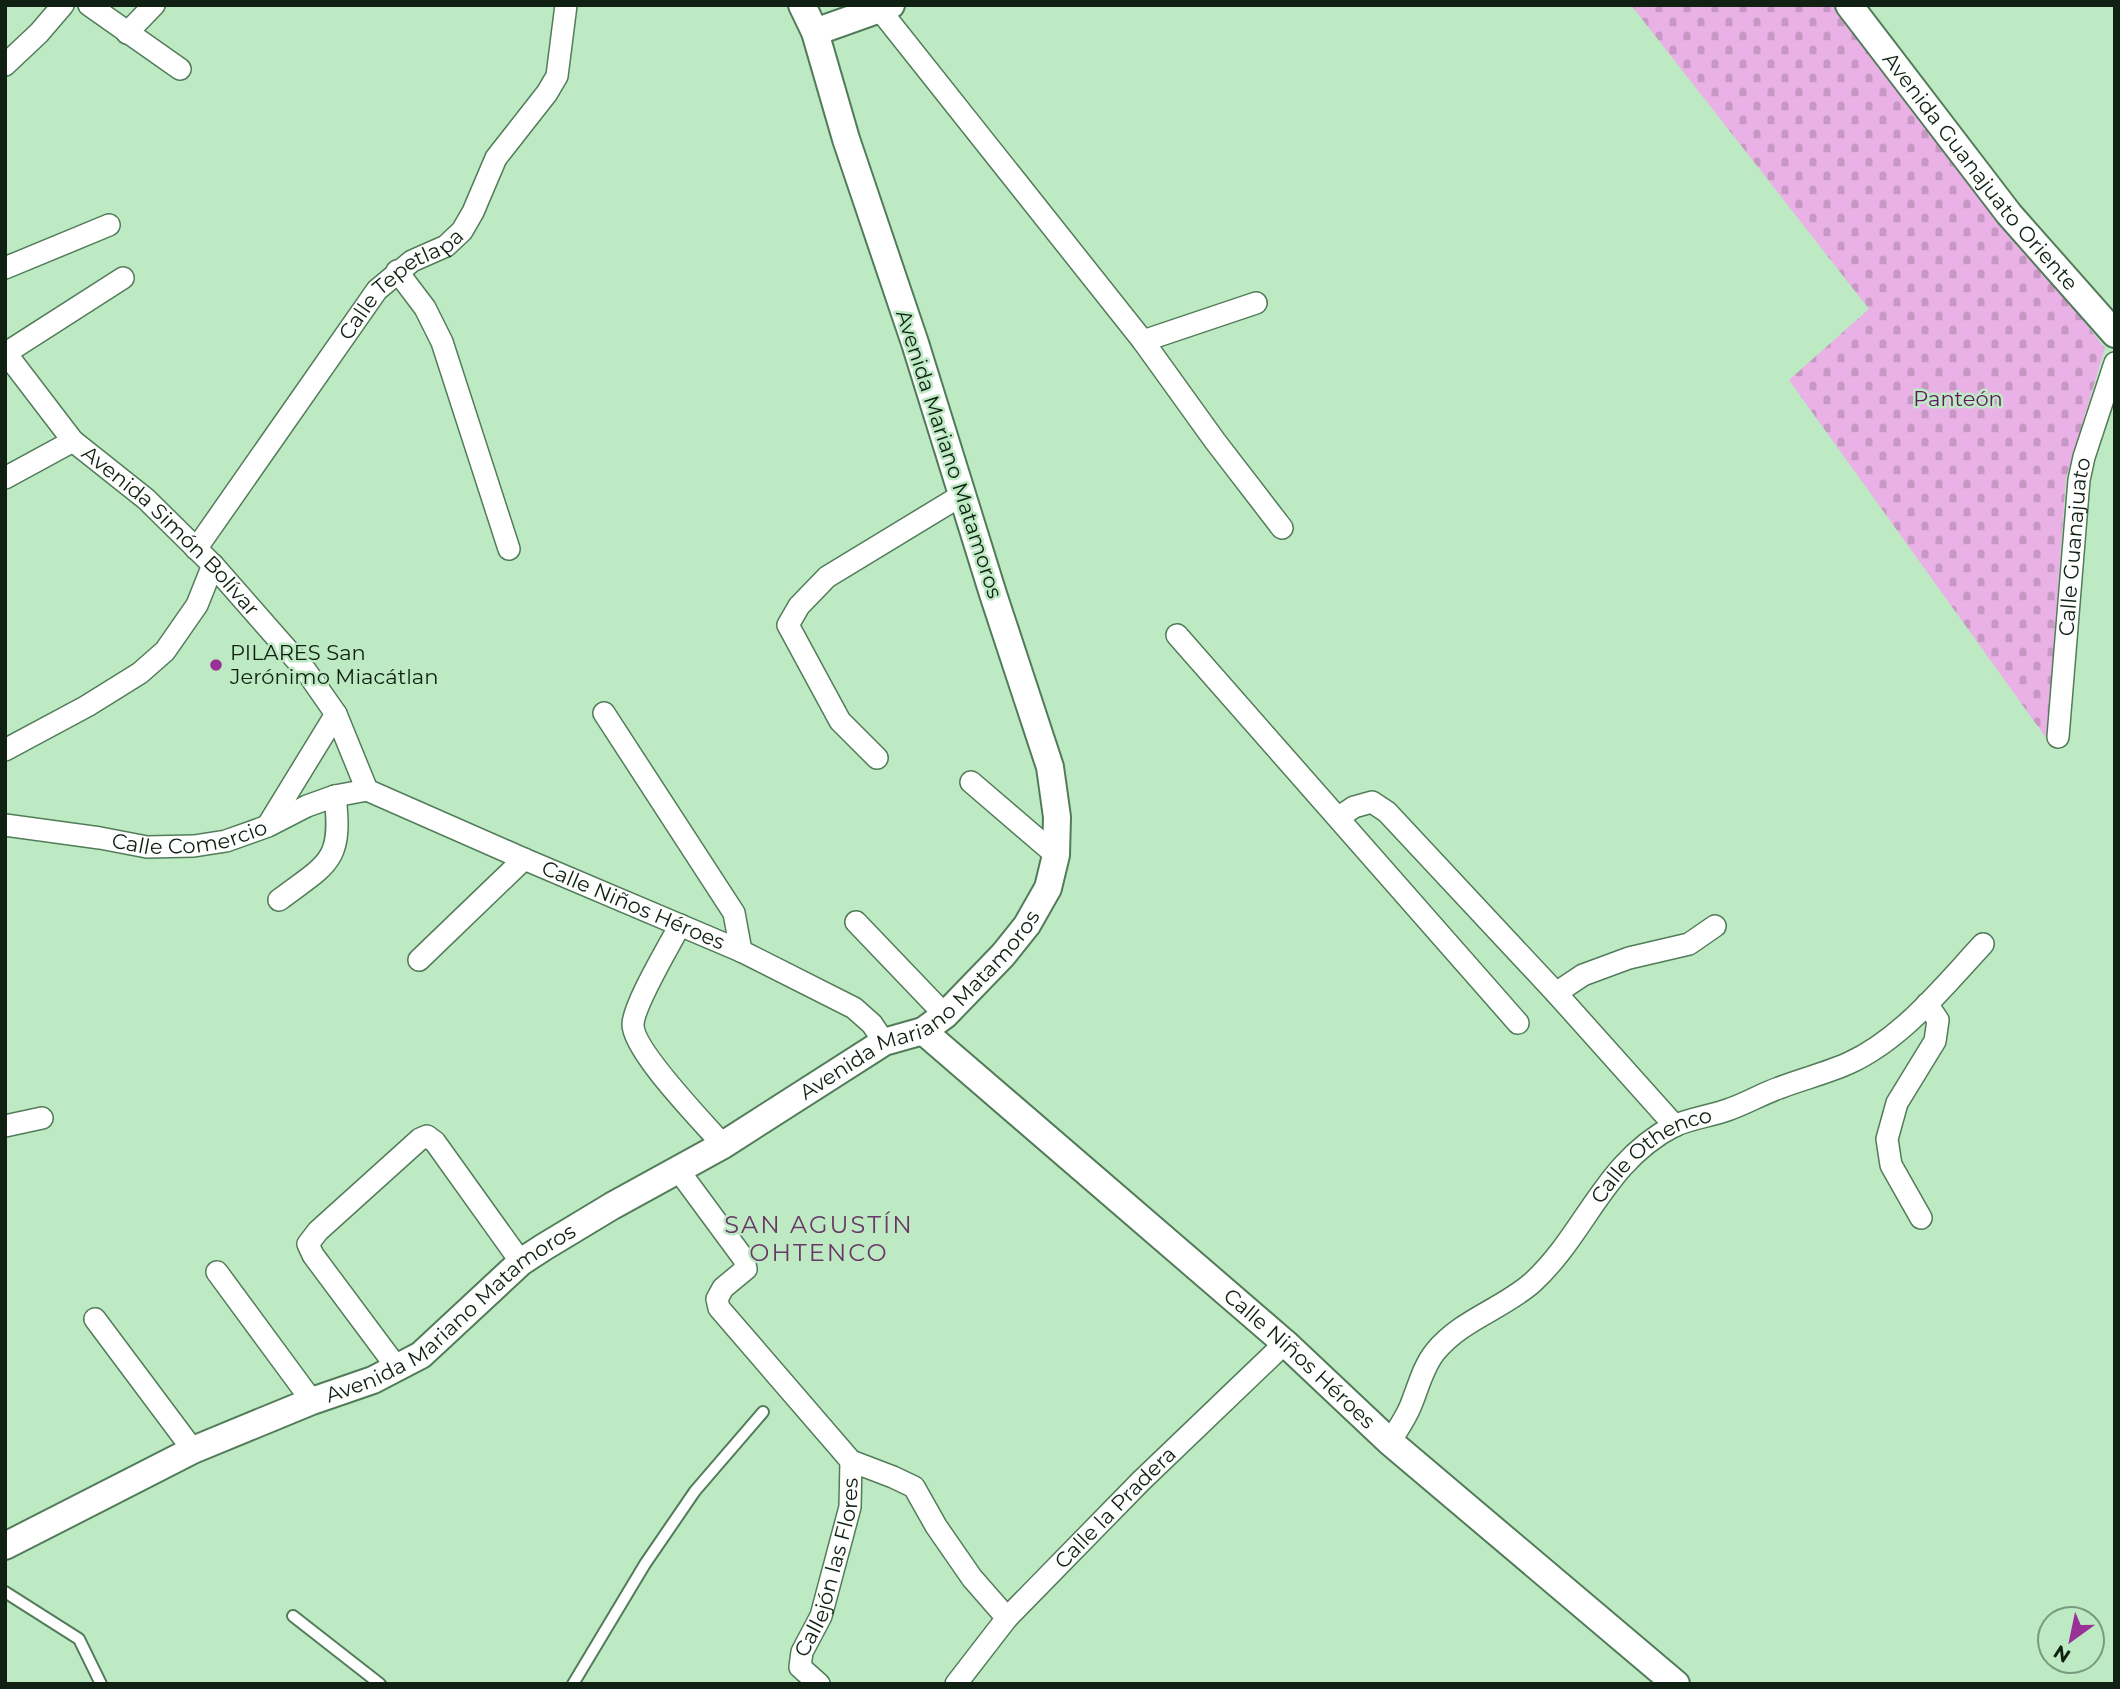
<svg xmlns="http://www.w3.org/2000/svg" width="2120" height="1689" viewBox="0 0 2120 1689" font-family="Montserrat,sans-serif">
  <defs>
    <pattern id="cemetery-stones" width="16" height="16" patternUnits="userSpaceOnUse" patternTransform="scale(1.75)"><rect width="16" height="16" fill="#eab1e6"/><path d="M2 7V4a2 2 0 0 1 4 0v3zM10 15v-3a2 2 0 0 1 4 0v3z" fill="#c898c4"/></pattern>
  </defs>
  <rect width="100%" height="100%" fill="#bdeac3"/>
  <path fill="url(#cemetery-stones)" d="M 1631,5 L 1835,5 L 2105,348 L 2066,478 L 2047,739 L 1789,380 L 1869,309 Z"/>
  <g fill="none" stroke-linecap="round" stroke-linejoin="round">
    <g stroke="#527c59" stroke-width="14">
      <path id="service" d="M 5,1592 L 79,1639 L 101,1684
        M 293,1616 L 380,1684
        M 573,1684 L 645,1564 L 695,1491 L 763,1412"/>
    </g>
    <g stroke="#527c59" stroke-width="24">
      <g id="minor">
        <path d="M 89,5 L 180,69"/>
        <path d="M 880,10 L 1143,341 L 1215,441 L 1282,528"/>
        <path d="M 127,33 L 154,5"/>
        <path d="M 5,65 L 39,33 L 63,5"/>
        <path d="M 5,268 L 109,225"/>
        <path d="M 397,271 L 425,308 L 442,342 L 509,549"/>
        <path d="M 1143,341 L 1256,303"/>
        <path id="s1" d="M 5,352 L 73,441 L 146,499 L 213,565 L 306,671 L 336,714 L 367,790"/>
        <path d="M 6,353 L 123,278"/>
        <path d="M 5,478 L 73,441"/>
        <path id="s2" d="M 196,549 L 377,290 L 412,261 L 446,246 L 462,231 L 473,212 L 496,158 L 547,93 L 557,76 L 566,5"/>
        <path d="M 1177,635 L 1518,1023"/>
        <path d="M 604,713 L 734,913 L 741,951"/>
        <path id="s3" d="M 2058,737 L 2079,480 L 2084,457 L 2115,363"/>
        <path d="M 5,750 L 87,706 L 140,673 L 165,651 L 197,605 L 213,565"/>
        <path d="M 877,758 L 840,721 L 788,625 L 799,606 L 827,577 L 962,495"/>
        <path d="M 971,782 L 1056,855"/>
        <path id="s4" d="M 367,790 L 524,859 L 741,951 L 854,1008 L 872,1024 L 884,1042"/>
        <path d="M 1339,817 L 1354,807 L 1372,802 L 1387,812 L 1556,993 L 1675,1126"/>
        <path id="s5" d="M 5,825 L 100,838 L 147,847 L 194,846 L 226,841 L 268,826 L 307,806 L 335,796 L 367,790"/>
        <path d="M 268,825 L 336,714"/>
        <path d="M 279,900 C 328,863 343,862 335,796"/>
        <path d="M 856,922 L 945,1015"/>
        <path d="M 680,925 C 669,946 634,1004 633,1024 C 632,1050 704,1123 723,1145"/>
        <path d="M 419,960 L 524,859"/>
        <path d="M 1556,993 L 1583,975 L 1629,958 L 1689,944 L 1715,926"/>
        <path d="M 5,1126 L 42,1118"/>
        <path d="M 679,1171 L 744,1259 L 746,1269 L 723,1288 L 717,1299 L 719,1308 L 851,1461"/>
        <path d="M 1921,1218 L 1891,1165 L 1887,1139 L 1897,1103 L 1935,1041 L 1938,1020 L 1927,1004"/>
        <path d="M 217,1272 L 312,1401"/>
        <path d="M 95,1319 L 193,1450"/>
        <path d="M 398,1369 L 313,1255 L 308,1244 L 318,1231 L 420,1139 L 427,1136 L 435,1142 L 521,1262"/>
        <path id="s6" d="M 1390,1442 C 1397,1430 1406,1418 1411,1405 C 1418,1388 1423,1367 1435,1352 C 1462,1319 1503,1309 1533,1282 C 1586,1233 1604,1162 1674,1126 C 1691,1118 1712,1116 1730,1109 C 1747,1103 1762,1094 1779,1088 C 1802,1079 1827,1073 1849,1063 C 1902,1039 1944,986 1983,944"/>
        <path id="s7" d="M 819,1684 L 800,1667 L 802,1652 L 821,1616 L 850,1507 L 851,1461 L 893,1477 L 914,1487 L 936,1526 L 972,1578 L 1007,1618"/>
        <path id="s8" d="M 956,1684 L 1007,1618 L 1141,1481 L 1285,1343"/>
      </g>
    </g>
    <g stroke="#527c59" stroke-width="30">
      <g id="tertiary">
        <path id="s9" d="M 1849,5 L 2009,214 L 2115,334"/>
        <path d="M 815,32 L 891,5"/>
        <path id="s10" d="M 923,1031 L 1285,1343 L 1390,1442 L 1676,1684"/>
        <path id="s11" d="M 5,1546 L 193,1450 L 312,1401 L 373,1380 L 421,1355 L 521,1262 L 544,1247 L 612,1206 L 723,1145 L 884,1042 L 923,1031 L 945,1015 L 1003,955 L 1027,925 L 1048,888 L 1056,855 L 1057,817 L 1050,767 L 993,594 L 915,343 L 846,139 L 815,32 L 802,5"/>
      </g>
    </g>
    <use href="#service" stroke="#fff" stroke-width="10"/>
    <use href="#minor" stroke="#fff" stroke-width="21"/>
    <use href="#tertiary" stroke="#fff" stroke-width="26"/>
  </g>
  <circle fill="#983296" stroke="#bdeac3" stroke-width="2.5" cx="216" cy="665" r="7"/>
  <g text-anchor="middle" stroke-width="5" stroke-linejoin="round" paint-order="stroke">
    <g font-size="21" fill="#102113" stroke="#bdeac3">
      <text dy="7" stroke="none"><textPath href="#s9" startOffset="212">Avenida Guanajuato Oriente</textPath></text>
      <text dy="7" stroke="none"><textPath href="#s2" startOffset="338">Calle Tepetlapa</textPath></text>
      <text transform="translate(949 454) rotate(72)" y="7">Avenida Mariano Matamoros</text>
      <text dy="7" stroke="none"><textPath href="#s1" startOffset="245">Avenida Simón Bolívar</textPath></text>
      <text dy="7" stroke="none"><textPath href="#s3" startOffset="191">Calle Guanajuato</textPath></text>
      <text dy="7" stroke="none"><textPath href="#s5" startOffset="187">Calle Comercio</textPath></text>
      <text dy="7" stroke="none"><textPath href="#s4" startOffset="290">Calle Niños Héroes</textPath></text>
      <text dy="7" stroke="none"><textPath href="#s11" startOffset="1073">Avenida Mariano Matamoros</textPath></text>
      <text dy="7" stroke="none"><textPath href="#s6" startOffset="399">Calle Othenco</textPath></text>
      <text dy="7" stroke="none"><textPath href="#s11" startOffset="506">Avenida Mariano Matamoros</textPath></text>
      <text dy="7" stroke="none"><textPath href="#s10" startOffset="499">Calle Niños Héroes</textPath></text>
      <text dy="7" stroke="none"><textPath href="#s8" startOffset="238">Calle la Pradera</textPath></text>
      <text dy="7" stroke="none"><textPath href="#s7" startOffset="130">Callejón las Flores</textPath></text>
    </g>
    <g font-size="21" fill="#611760" stroke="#bdeac3">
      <text x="1958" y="406">Panteón</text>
    </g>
    <g font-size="21" fill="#102113" stroke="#bdeac3" text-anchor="start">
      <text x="230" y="660">PILARES San<tspan x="230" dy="24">Jerónimo Miacátlan</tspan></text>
    </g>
    <g font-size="24" letter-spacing="2" fill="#6a3768" stroke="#bdeac3">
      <text x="819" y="1233">SAN AGUSTÍN<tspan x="819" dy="28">OHTENCO</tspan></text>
    </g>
  </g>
  <rect width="2120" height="1689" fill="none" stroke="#102113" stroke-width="14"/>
  <g transform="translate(2071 1640) rotate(213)"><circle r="33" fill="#bdeac3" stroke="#789a7d" stroke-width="2"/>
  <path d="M0-5L12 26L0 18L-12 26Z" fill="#983296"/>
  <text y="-10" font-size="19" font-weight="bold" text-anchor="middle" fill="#102113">N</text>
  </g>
</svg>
